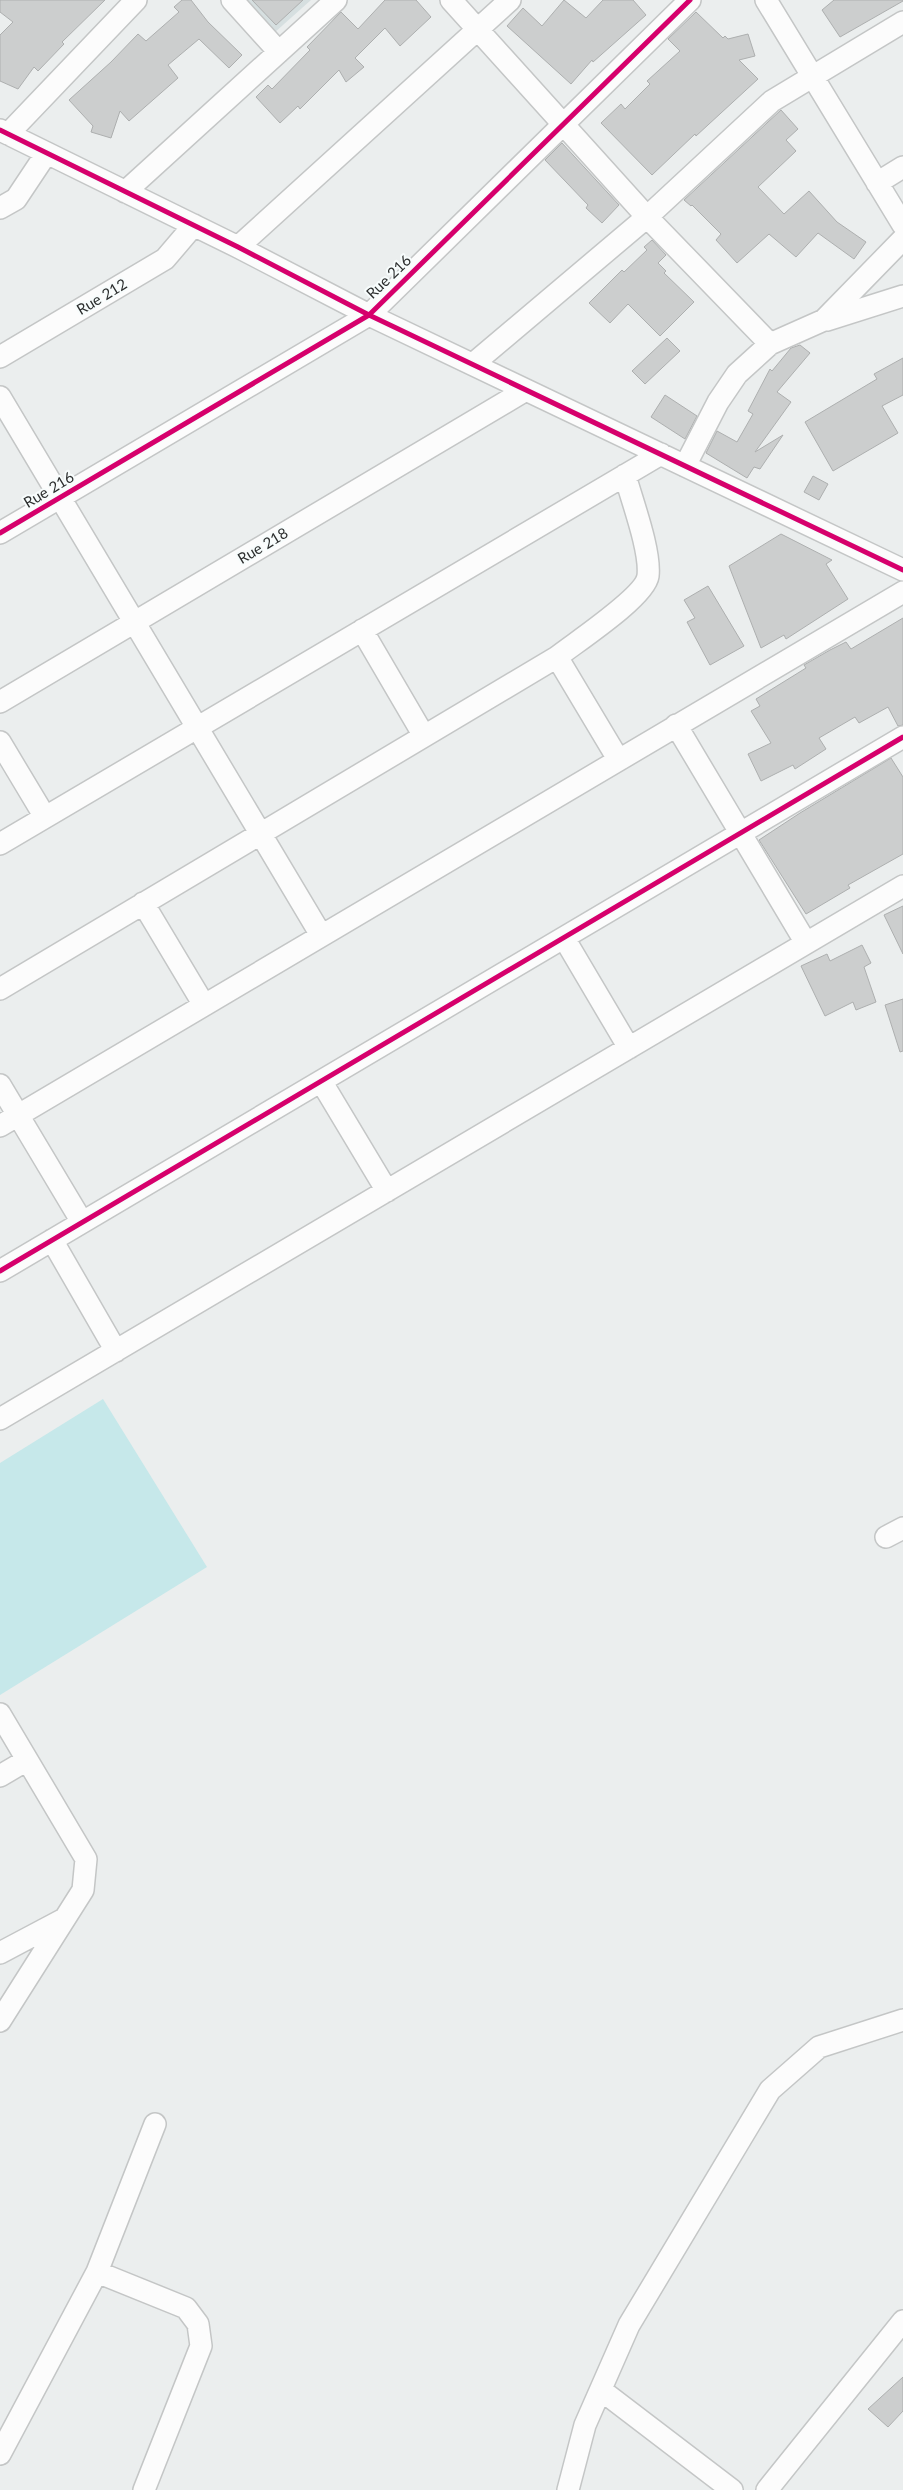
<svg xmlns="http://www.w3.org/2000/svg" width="903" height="2490" viewBox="0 0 903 2490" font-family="Lato,sans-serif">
  <rect width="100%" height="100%" fill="#ebeeee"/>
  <path fill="#d6dfe0" d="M 245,0 L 311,0 L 274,33 Z"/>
  <path fill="#c6e8ea" d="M 103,1399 L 207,1567 L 0,1695 L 0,1463 Z"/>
  <path fill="#cccece" stroke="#adafaf" d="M 0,0 L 105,0 L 62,42 L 64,44 L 38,71 L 34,67 L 18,89 L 0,81 L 0,35 L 13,22 L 0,12 Z
    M 182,0 L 191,0 L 208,22 L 242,55 L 229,68 L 199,39 L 168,65 L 178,78 L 129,121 L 120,111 L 111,138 L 91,132 L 93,126 L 69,100 L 111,62 L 138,34 L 146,41 L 179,12 L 174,7 Z
    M 252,0 L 303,0 L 276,25 Z
    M 385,0 L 416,0 L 431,17 L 400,46 L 385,28 L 355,58 L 364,67 L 346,82 L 339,70 L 300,109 L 298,106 L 280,123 L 256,97 L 268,85 L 272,89 L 310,50 L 307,47 L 341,12 L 358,29 Z
    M 564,0 L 586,18 L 603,0 L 633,0 L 646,15 L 593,62 L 592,60 L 571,84 L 507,26 L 523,8 L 542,26 Z
    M 834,0 L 903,0 L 903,1 L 840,37 L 822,10 Z
    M 696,12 L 723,38 L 725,36 L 728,39 L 748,34 L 755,56 L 739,60 L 758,79 L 696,136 L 695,134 L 652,175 L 601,123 L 621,104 L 625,109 L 650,84 L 647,81 L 680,51 L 668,39 Z
    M 781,110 L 798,129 L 786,140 L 796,151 L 758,187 L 784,214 L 809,191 L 837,222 L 866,242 L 854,259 L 818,233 L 796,257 L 769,234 L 737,263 L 716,240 L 721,234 L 692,205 L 691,206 L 684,200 Z
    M 562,143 L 619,205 L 602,223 L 586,208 L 588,205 L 545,160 Z
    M 652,240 L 666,255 L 658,263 L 666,271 L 664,273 L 694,302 L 660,336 L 628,304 L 610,323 L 589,303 L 622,270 L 624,272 L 647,250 L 644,247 Z
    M 667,338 L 680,351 L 645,384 L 632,371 Z
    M 800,345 L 810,353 L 777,392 L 791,402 L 755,452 L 783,435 L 760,469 L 754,467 L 747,478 L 706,453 L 717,431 L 737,442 L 753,414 L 748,411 L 770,369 L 772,371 L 791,348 Z
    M 903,358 L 903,395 L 882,406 L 898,433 L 833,471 L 805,422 L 877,379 L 874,374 Z
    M 665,395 L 697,416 L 685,439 L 651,417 Z
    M 813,476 L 828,484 L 819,500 L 804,492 Z
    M 781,534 L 832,560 L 826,564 L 848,599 L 786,639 L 784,635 L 761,648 L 729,566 Z
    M 708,586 L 744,646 L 710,665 L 687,622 L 695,618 L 684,600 Z
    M 903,618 L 903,725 L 898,726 L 888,707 L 859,723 L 855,717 L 819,738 L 826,749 L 795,769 L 793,765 L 761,781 L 748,754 L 771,743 L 751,711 L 760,706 L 756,699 L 806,668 L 804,665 L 830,650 L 846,642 L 851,649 Z
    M 891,758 L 903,777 L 903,854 L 848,885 L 850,888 L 806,914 L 759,840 L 800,813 Z
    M 903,906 L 903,954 L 884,915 Z
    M 862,945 L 871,963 L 864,967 L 876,1002 L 856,1010 L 853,1002 L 825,1016 L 801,966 L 827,954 L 830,961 Z
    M 903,999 L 903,1051 L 900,1052 L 885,1005 Z
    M 903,2377 L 903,2411 L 888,2427 L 868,2409 Z"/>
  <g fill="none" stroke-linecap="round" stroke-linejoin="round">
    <g stroke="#c4c6c6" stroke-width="24">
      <path id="minor" d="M 232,0 L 279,52
        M 451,0 L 647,217 L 770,344
        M 766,0 L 903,225
        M 0,130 L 238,247 L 369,315 L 903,570
        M 8,134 L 136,0
        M 877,183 L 903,167
        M 125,192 L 336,0
        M 0,208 L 16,199 L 46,154
        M 238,247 L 510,0
        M 827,320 L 903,296
        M 0,357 L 165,259 L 194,225
        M 473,364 L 647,217 L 772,101 L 903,22
        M 0,397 L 321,935
        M 685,466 L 718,402 L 737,374 L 770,344 L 824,320 L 903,239
        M 0,533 L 369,315 L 690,0
        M 362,630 L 424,736
        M 557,657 L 618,759
        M 0,702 L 526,390
        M 676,725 L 806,943
        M 0,742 L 45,817
        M 0,844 L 661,454
        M 143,903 L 204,1005
        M 564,938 L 629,1048
        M 0,989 L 557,657 C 576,642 645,597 648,576 C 651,551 632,501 625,475
        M 321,1081 L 387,1191
        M 0,1085 L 82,1222
        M 0,1126 L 903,592
        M 52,1240 L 116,1351
        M 0,1271 L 903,737
        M 0,1419 L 903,886
        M 886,1537 L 903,1528
        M 0,1714 L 86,1859 L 83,1890 L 0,2021
        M 0,1776 L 27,1760
        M 0,1953 L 64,1919
        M 97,2272 L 186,2308 L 198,2324 L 201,2346 L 144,2490
        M 601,2390 L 732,2490
        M 0,2454 L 97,2272 L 155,2124
        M 568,2490 L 585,2425 L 629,2325 L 770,2090 L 819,2047 L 903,2020
        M 767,2490 L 903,2321"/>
    </g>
    <use href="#minor" stroke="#fcfcfc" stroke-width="21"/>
    <g stroke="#f7fcfc" stroke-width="8">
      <path id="cycleway" d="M 0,130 L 238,247 L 369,315 L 903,570
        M 0,533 L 369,315 L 690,0
        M 0,1271 L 903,737"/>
    </g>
    <use href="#cycleway" stroke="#d6006c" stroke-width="5"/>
  </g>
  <g text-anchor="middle" stroke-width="4" stroke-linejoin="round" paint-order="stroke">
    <g font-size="15" fill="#2b2d2d" stroke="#f7fcfc">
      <text transform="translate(389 277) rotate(-44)" y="5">Rue 216</text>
      <text transform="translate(102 297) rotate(-31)" y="5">Rue 212</text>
      <text transform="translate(49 490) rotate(-31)" y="5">Rue 216</text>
      <text transform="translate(263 546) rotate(-31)" y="5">Rue 218</text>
    </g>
  </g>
</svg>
